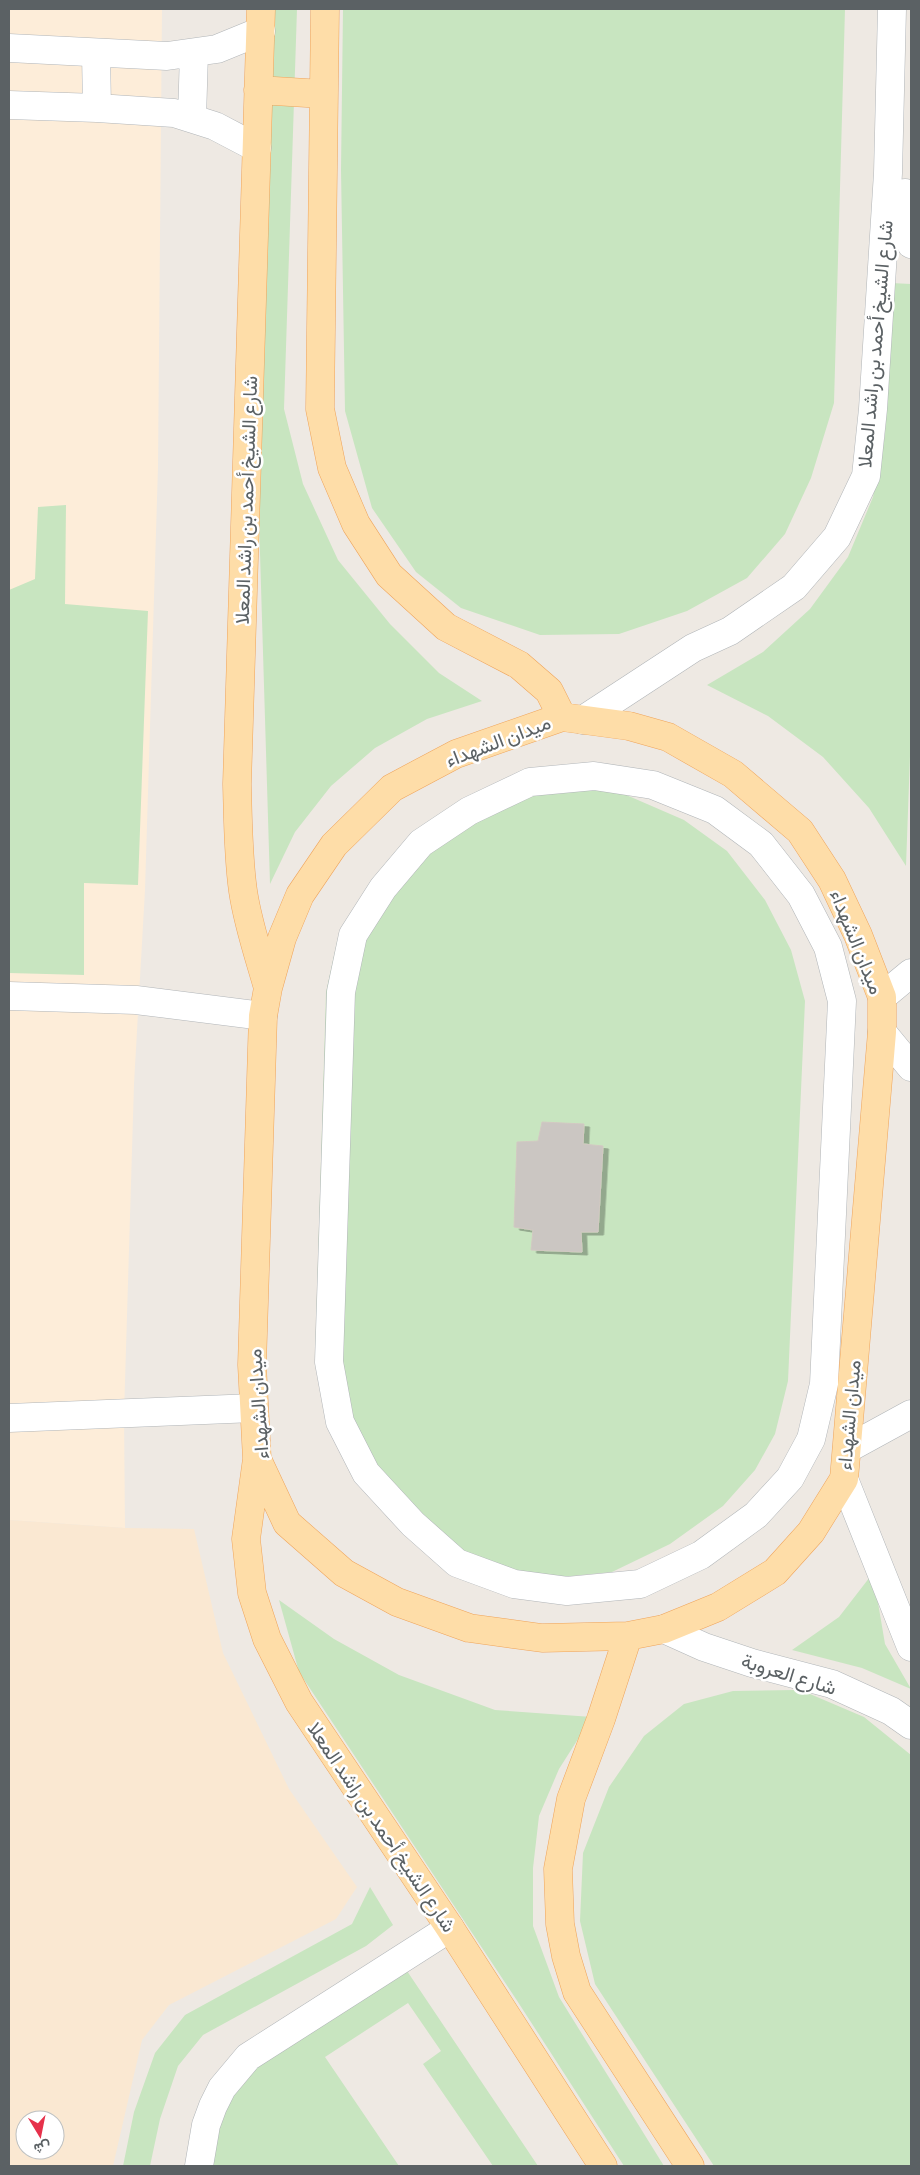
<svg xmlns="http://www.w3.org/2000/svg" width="920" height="2175" viewBox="0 0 920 2175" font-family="'Alegreya Sans',Vazirmatn,sans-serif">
  <defs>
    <filter id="shadow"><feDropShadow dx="5.5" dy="3" stdDeviation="0" flood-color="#0004"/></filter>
  </defs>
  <rect width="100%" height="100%" fill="#eee9e3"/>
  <path fill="#fdedd9" d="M 9,9 L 162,9 L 158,467 L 145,890 L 134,1084 L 124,1415 L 125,1528 L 9,1520 Z"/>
  <path fill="#c8e5c0" d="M 272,9 L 297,9 L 284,409 L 303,484 L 338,560 L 390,624 L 439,673 L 482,701 L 427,719 L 375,748 L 331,786 L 295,832 L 270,884 L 258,487 Z
    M 343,9 L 845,9 L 834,403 L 811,478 L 785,534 L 747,578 L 687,611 L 619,634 L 540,635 L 461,608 L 416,572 L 372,508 L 345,411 L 341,170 Z
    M 891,283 L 911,284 L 911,729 L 906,866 L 869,808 L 823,757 L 768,716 L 707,685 L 763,652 L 810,609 L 848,557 L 873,497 L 885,435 Z
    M 66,505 L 65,604 L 148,611 L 138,885 L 84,883 L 84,975 L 9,973 L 9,590 L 35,579 L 38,507 Z
    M 568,786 L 624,794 L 684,820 L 727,851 L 765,900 L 791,950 L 805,1001 L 788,1381 L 775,1434 L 755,1470 L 723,1506 L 670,1544 L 612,1572 L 542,1579 L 437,1552 L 325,1417 L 315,1360 L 326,992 L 338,938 L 366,893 L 507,792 Z
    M 873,1573 L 885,1644 L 911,1689 L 862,1668 L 792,1650 L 839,1617 Z
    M 279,1600 L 334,1639 L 399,1675 L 495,1710 L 592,1717 L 559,1769 L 539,1816 L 533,1868 L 533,1926 L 559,1997 L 664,2166 L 624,2166 L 516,1999 L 299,1672 Z
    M 795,1690 L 810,1694 L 864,1717 L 911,1755 L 911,2166 L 714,2166 L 595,1984 L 580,1921 L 583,1853 L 609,1787 L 644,1736 L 684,1704 L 733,1691 Z
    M 370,1887 L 393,1925 L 366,1946 L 203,2035 L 178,2066 L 160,2119 L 150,2166 L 123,2166 L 134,2112 L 155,2053 L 185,2015 L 352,1924 Z
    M 401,1962 L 538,2166 L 493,2166 L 423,2064 L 441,2051 L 408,2003 L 325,2057 L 399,2166 L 197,2166 L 210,2085 Z"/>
  <path fill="#fae8d2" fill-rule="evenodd" d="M 9,1520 L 125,1528 L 194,1529 L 223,1653 L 289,1789 L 357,1887 L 336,1919 L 169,2005 L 142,2040 L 113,2166 L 9,2166 ZM 25,2120 L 55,2120 L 55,2150 L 25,2150 Z"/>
  <path fill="#cbc6c2" stroke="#d2c9c2" filter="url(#shadow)" d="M 542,1122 L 584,1124 L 583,1144 L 603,1146 L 598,1232 L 581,1232 L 582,1252 L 531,1250 L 533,1230 L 514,1227 L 517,1142 L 538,1141 Z"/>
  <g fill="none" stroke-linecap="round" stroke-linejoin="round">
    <g stroke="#b1b5b8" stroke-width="29">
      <path id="minor" d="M 9,48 L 167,56 L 217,49 L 261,31
        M 96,53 L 97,108
        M 9,105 L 97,108 L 174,113 L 215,126 L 257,148
        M 192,118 L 194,53
        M 905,193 L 904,229 L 911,244
        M 583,720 L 693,648 L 730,631 L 794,587 L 837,537 L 866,476 L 873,409 L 888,173 L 892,9
        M 594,776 L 653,785 L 715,810 L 761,844 L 801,895 L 828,947 L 842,1001 L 824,1384 L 811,1439 L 790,1478 L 756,1515 L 701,1555 L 640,1584 L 567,1591 L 514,1584 L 457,1563 L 413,1524 L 366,1473 L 340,1422 L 329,1362 L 341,992 L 353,935 L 383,888 L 421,843 L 469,811 L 530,782 Z
        M 9,996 L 136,1000 L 263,1016
        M 882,997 L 911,973
        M 882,1032 L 911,1067
        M 9,1418 L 254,1408
        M 847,1449 L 911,1414
        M 844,1479 L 911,1647
        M 664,1629 L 704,1647 L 752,1663 L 832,1684 L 891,1711 L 911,1725
        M 199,2166 L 206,2125 L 213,2106 L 222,2088 L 248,2057 L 450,1928"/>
    </g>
    <g stroke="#efa45b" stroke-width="29">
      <path id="major" d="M 261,9 L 237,784 C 238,820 238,856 243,891 C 248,925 259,956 268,988
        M 325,9 L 320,409 L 332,468 L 356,524 L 389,575 L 446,627 L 519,665 L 549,691 L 562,717
        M 258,90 L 323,94
        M 562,717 L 629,726 L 668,737 L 733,774 L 800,831 L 832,880 L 858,935 L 882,997 L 882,1032 L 844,1479 L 811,1532 L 775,1572 L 718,1607 L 664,1629 L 628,1636 L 542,1638 L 469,1628 L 397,1602 L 344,1573 L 287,1523 L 257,1459 L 252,1365 L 263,1016 L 268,988 L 282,938 L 300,895 L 334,845 L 392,788 L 456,754 Z
        M 257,1459 L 246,1539 L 252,1593 L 267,1639 L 299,1702 L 450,1928 L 603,2166
        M 628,1636 L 601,1719 L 571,1799 L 558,1869 L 560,1924 L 566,1956 L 577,1992 L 690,2166"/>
    </g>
    <use href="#minor" stroke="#fff" stroke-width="28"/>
    <use href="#major" stroke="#fedda8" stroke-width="28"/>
  </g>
  <g text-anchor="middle" stroke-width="5" stroke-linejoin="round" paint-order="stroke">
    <g font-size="20" fill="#5b6164" stroke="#fff">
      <text transform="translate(875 344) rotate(-85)" y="7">شارع الشيخ أحمد بن راشد المعلا</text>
      <text transform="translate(246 500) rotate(-88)" y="7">شارع الشيخ أحمد بن راشد المعلا</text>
      <text transform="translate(498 741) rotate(-21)" y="7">ميدان الشهداء</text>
      <text transform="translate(857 942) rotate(68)" y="7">ميدان الشهداء</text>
      <text transform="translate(258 1404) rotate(-94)" y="7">ميدان الشهداء</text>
      <text transform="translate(849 1415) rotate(-85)" y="7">ميدان الشهداء</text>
      <text transform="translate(789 1674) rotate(17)" y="7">شارع العروبة</text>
      <text transform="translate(382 1827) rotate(56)" y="7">شارع الشيخ أحمد بن راشد المعلا</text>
    </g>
  </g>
  <rect width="920" height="2175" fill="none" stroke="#5b6164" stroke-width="20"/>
  <g transform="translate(40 2135) rotate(170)"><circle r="24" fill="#ffffff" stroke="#bdc0c1"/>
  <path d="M0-4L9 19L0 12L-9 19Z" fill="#e6314b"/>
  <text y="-8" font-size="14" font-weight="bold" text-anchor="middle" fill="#5b6164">ش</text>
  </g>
</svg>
